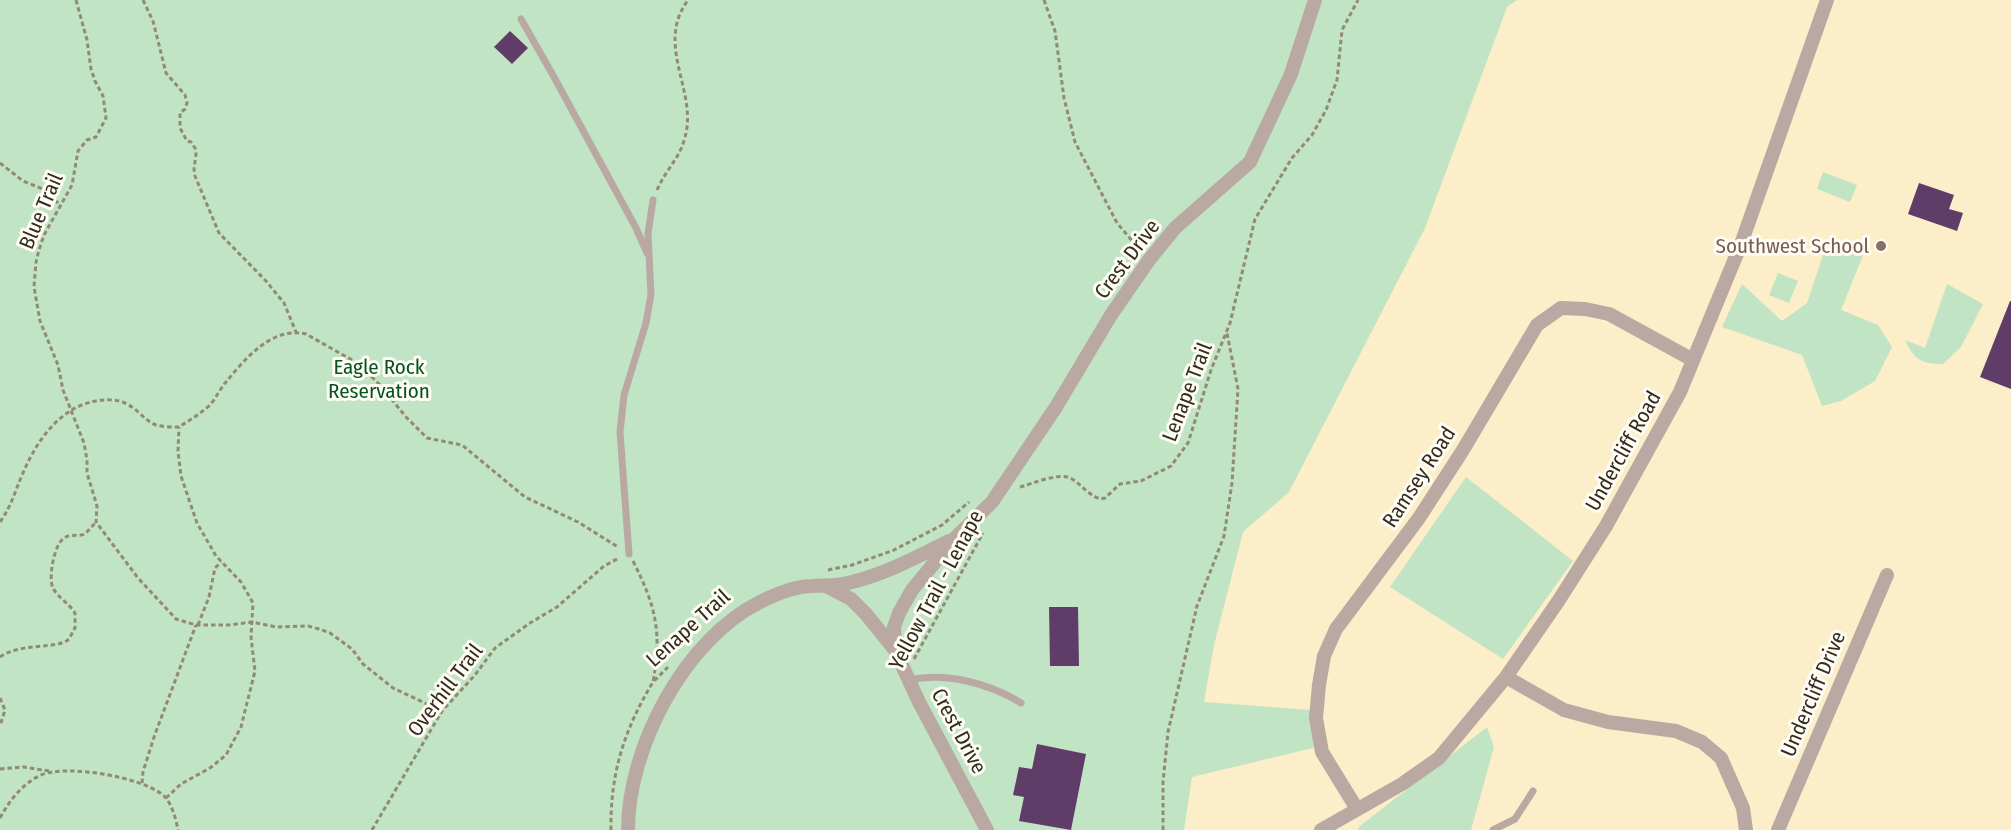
<svg xmlns="http://www.w3.org/2000/svg" width="2011" height="830" viewBox="0 0 2011 830" font-family="'Fira Sans Condensed',sans-serif">
  <rect width="100%" height="100%" fill="#fbeec9"/>
  <path fill="#c1e4c4" d="M 0,0 L 1517,0 L 1507,7 L 1425,228 L 1289,492 L 1243,532 L 1214,645 L 1204,702 L 1311,710 L 1317,747 L 1192,777 L 1184,830 L 0,830 Z
    M 1823,172 L 1857,185 L 1850,202 L 1817,189 Z
    M 1827,243 L 1863,255 L 1841,310 L 1878,325 L 1892,347 L 1875,381 L 1841,401 L 1822,406 L 1802,355 L 1722,327 L 1742,284 L 1782,321 L 1807,303 Z
    M 1778,273 L 1798,281 L 1789,303 L 1769,295 Z
    M 1947,284 L 1983,304 L 1961,347 L 1943,364 C 1922,364 1914,360 1905,340 L 1925,348 Z
    M 1466,477 L 1573,561 L 1503,659 L 1390,587 Z
    M 1487,727 L 1494,747 L 1471,830 L 1358,830 L 1360,826 Z"/>
  <path fill="#603d68" d="M 510,31 L 528,48 L 512,64 L 494,47 Z
    M 1919,183 L 1954,195 L 1949,209 L 1963,213 L 1957,231 L 1908,214 Z
    M 2010,301 L 2011,301 L 2011,389 L 1980,377 Z
    M 1049,607 L 1078,607 L 1079,666 L 1050,666 Z
    M 1037,744 L 1086,754 L 1071,830 L 1019,821 L 1024,797 L 1013,795 L 1019,767 L 1032,769 Z"/>
  <g fill="none" stroke-linecap="round" stroke-linejoin="round">
    <path stroke="#928a71" stroke-width="3" stroke-dasharray="4.5 3" stroke-linecap="butt" d="M 76,0 L 87,40 L 91,69 L 95,81 L 103,96 L 106,118 L 96,137 L 87,140 L 78,151 L 72,185 L 44,235 L 39,250 L 36,262 L 34,287 L 40,321 L 58,365 L 63,390 L 84,443 L 87,460 L 87,473 L 97,506 L 96,522 L 138,578 L 176,619 L 196,625 L 229,625 L 252,622 L 276,627 L 308,626 L 319,629 L 330,633 L 352,649 L 363,664 L 393,688 L 442,711
      M 143,0 L 153,21 L 166,73 L 185,95 L 187,103 L 185,109 L 180,113 L 180,128 L 187,141 L 191,142 L 195,148 L 196,154 L 194,169 L 195,176 L 219,233 L 266,281 L 284,303 L 296,332
      M 1044,0 L 1055,31 L 1064,98 L 1075,142 L 1117,223 L 1139,249
      M 0,163 L 23,181 L 48,191 L 61,207
      M 657,190 C 668,165 683,157 687,127 C 692,84 657,42 688,0
      M 1020,487 C 1032,484 1061,471 1072,479 C 1083,486 1087,494 1100,499 L 1105,498 L 1120,484 L 1141,481 L 1171,466 L 1188,443 L 1211,370 L 1230,323 L 1255,219 L 1292,158 L 1312,135 L 1326,110 L 1337,80 L 1342,30 L 1358,0
      M 0,522 C 12,505 15,491 23,473 C 39,435 68,397 113,400 C 135,402 142,420 156,425 C 163,427 172,427 179,427 C 190,420 200,414 210,405 C 216,398 220,389 226,382 C 245,359 272,326 306,334 L 359,364 L 380,385 L 406,417 L 427,438 L 462,445 L 525,497 L 578,522 L 618,547
      M 633,561 C 656,607 662,631 653,682 L 668,667
      M 828,570 L 852,565 L 894,550 L 942,525 L 969,502
      M 198,625 L 209,597 L 215,568 L 221,562
      M 0,657 C 21,642 57,650 69,639 L 75,628 L 75,613 C 69,603 58,598 53,588 C 48,578 54,546 63,539 C 69,533 78,537 85,534 L 96,522
      M 914,659 L 983,533
      M 0,698 L 5,710 L 0,726
      M 0,769 L 23,767 L 49,771
      M 142,783 L 143,772 L 154,737 L 196,625
      M 166,798 L 181,784 L 210,768 L 226,755 L 241,727 L 255,671 L 251,637 L 253,603 L 241,582 L 216,556 L 197,523 L 181,476 L 178,451 L 179,427
      M 0,818 C 10,800 22,784 41,775 C 67,764 143,777 164,796 C 172,804 176,819 178,830
      M 372,830 L 442,711 L 475,675 L 495,648 L 530,623 L 557,607 L 604,566 L 619,558
      M 611,830 C 610,774 624,730 653,682
      M 1163,830 L 1163,782 L 1168,732 L 1197,606 L 1224,536 L 1232,483 L 1238,389 L 1227,333"/>
    <path stroke="#baa9a2" stroke-width="7" d="M 521,19 L 554,77 L 636,228 L 647,253
      M 629,554 L 620,432 L 624,395 L 646,323 L 651,294 L 648,234 L 653,200
      M 909,680 C 945,672 989,683 1021,703
      M 1493,830 L 1515,819 L 1533,791"/>
    <path stroke="#baa9a2" stroke-width="14" d="M 828,587 L 851,599 L 866,614 L 895,650 L 919,702 L 987,830
      M 895,650 L 894,627 L 899,613 L 912,590 L 954,539 L 992,502 L 1056,407 L 1111,315 L 1149,260 L 1175,228 L 1250,162 L 1291,74 L 1315,0
      M 1506,677 L 1564,710 L 1608,722 L 1676,731 L 1702,742 L 1721,758 L 1743,808 L 1746,830
      M 1357,809 L 1322,752 L 1316,718 L 1319,685 L 1324,656 L 1336,629 L 1419,518 L 1463,450 L 1537,325 L 1561,308 L 1585,309 L 1609,314 L 1693,360
      M 628,830 C 628,748 684,640 760,602 C 774,595 795,586 812,586 C 825,585 835,586 848,583 C 884,575 917,557 949,541
      M 1321,830 L 1402,784 L 1439,758 L 1506,677 L 1559,600 L 1606,526 L 1680,392 L 1741,244 L 1827,0
      M 1778,830 L 1887,575"/>
  </g>
  <circle fill="#8d6e63" stroke="#fefcf4" stroke-width="2" cx="1881" cy="246" r="6"/>
  <g text-anchor="middle" stroke-width="6" stroke-linejoin="round" paint-order="stroke">
    <g font-size="21" fill="#312c1e" stroke="#fefcf4">
      <text transform="translate(41 211) rotate(-67)" y="7">Blue Trail</text>
      <text transform="translate(1127 259) rotate(-53)" y="7">Crest Drive</text>
      <text transform="translate(1187 392) rotate(-69)" y="7">Lenape Trail</text>
      <text transform="translate(1623 451) rotate(-61)" y="7">Undercliff Road</text>
      <text transform="translate(1419 477) rotate(-57)" y="7">Ramsey Road</text>
      <text transform="translate(936 590) rotate(-62)" y="7">Yellow Trail - Lenape</text>
      <text transform="translate(688 628) rotate(-42)" y="7">Lenape Trail</text>
      <text transform="translate(445 690) rotate(-53)" y="7">Overhill Trail</text>
      <text transform="translate(1813 694) rotate(-67)" y="7">Undercliff Drive</text>
      <text transform="translate(959 731) rotate(62)" y="7">Crest Drive</text>
    </g>
    <g font-size="21" fill="#785e54" stroke="#fefcf4" text-anchor="end">
      <text x="1869" y="253">Southwest School</text>
    </g>
    <g font-size="21" fill="#05541d" stroke="#fefcf4">
      <text x="379" y="374">Eagle Rock<tspan x="379" dy="24">Reservation</tspan></text>
    </g>
  </g>
</svg>
